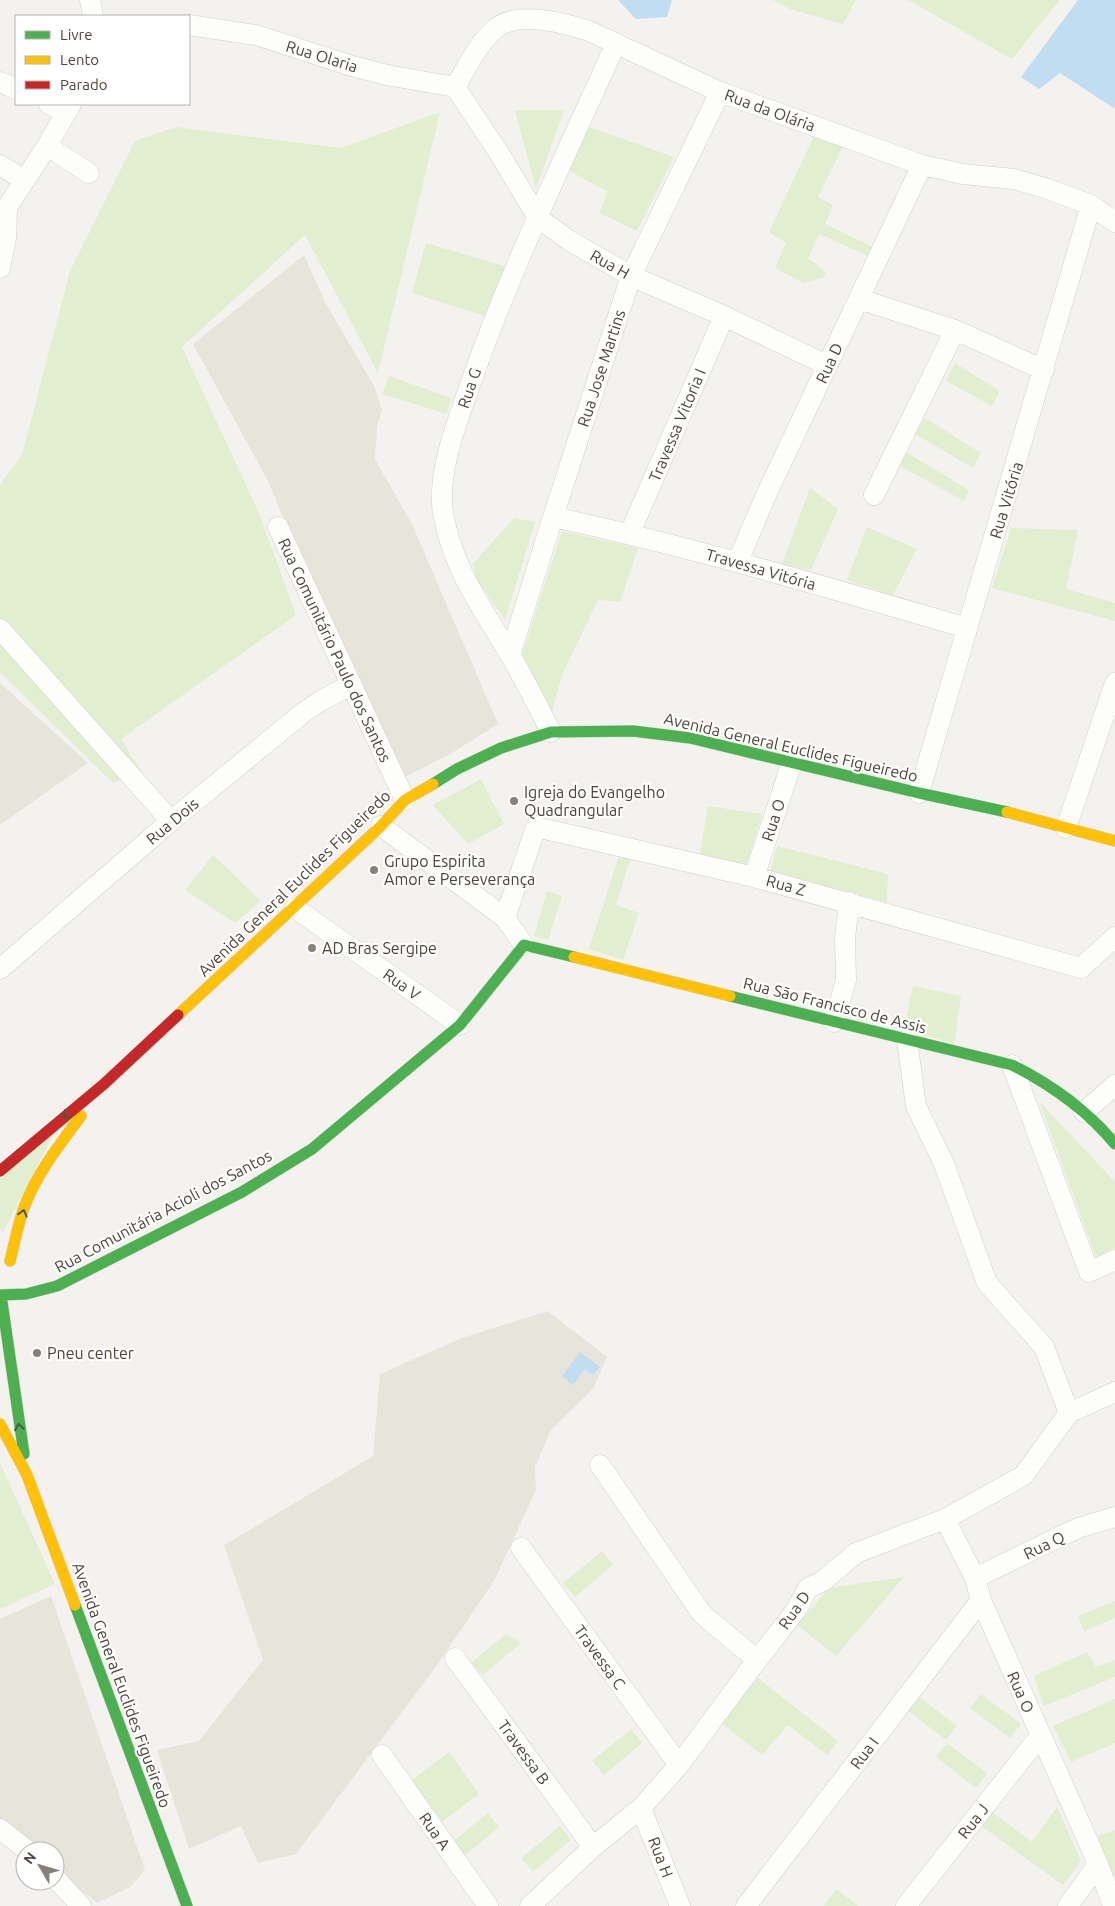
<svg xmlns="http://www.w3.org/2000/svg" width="1115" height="1906" viewBox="0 0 1115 1906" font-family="Ubuntu,sans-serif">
  <rect width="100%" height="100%" fill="#f4f2ee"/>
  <path fill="#e7e4dc" d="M 304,255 L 325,302 L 374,386 L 382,410 L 377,427 L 375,459 L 412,524 L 498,724 L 450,754 L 399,780 L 297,552 L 268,481 L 193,344 Z
    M 0,683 L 88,763 L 0,825 Z
    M 548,1311 L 607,1357 L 593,1389 L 551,1430 L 535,1467 L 536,1490 L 494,1581 L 435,1668 L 296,1854 L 258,1863 L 241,1826 L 189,1849 L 157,1750 L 199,1741 L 263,1660 L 224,1545 L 373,1456 L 380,1374 L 462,1338 Z
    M 51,1596 L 145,1870 L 130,1887 L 97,1903 L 55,1869 L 55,1851 L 33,1851 L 0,1824 L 0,1619 Z"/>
  <path fill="#e1eecf" d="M 773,0 L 856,0 L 843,24 L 790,9 Z
    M 908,0 L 1060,0 L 1012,59 Z
    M 515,110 L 564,110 L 536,189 Z
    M 440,112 L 378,373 L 305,235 L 182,347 L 259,513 L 296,615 L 121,739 L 141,771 L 113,783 L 0,672 L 0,485 L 22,455 L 70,271 L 135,141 L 176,127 L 341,148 Z
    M 586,126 L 674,157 L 637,231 L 599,213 L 608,192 L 568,170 Z
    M 814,136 L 843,146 L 818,197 L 833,205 L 825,224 L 873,247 L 868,256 L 819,234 L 808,258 L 826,272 L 824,277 L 803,283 L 775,268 L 786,243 L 769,232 Z
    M 426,243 L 507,267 L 485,316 L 412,293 Z
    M 955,363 L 1000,391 L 992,406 L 946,381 Z
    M 389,376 L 451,398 L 447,414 L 382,394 Z
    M 925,418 L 981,453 L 973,468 L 915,434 Z
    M 906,452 L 969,490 L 964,501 L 900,466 Z
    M 810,488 L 838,509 L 811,570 L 782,564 Z
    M 514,518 L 535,522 L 505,620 L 476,578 L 473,564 Z
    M 867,527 L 917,549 L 893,595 L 847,580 Z
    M 1011,528 L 1078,530 L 1066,589 L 1115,603 L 1115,621 L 992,588 Z
    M 562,531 L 638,548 L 620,602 L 598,600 L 563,673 L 551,714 L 522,655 Z
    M 481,779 L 504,824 L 468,844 L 433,805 Z
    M 708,806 L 762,814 L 746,867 L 700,854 Z
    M 777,846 L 888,874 L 887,902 L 770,872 Z
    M 213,855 L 261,901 L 235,923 L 185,890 Z
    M 619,856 L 630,859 L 616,905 L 639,913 L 623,960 L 589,949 Z
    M 547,891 L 562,896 L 548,940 L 534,936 Z
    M 913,986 L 961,996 L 954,1044 L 904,1029 Z
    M 1039,1101 L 1115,1182 L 1115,1248 L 1096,1257 Z
    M 59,1124 L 3,1232 L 0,1230 L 0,1176 Z
    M 0,1463 L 55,1584 L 0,1609 Z
    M 602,1551 L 613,1565 L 575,1597 L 563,1583 Z
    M 904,1577 L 836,1656 L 797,1625 L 829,1588 Z
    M 1115,1601 L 1115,1618 L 1084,1631 L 1078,1616 Z
    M 506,1634 L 521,1643 L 483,1675 L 471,1663 Z
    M 1087,1652 L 1096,1667 L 1115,1660 L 1115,1677 L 1044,1706 L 1034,1676 Z
    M 758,1678 L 838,1741 L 827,1755 L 788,1725 L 762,1755 L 720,1722 Z
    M 981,1694 L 1021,1724 L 1010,1738 L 970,1708 Z
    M 917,1695 L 957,1726 L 946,1740 L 906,1709 Z
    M 1115,1699 L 1115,1743 L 1071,1762 L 1053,1726 Z
    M 631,1729 L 642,1743 L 604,1775 L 592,1761 Z
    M 947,1743 L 987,1773 L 976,1788 L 936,1757 Z
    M 449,1752 L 479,1794 L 442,1822 L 412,1780 Z
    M 1057,1807 L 1081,1861 L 1063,1885 L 981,1826 L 992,1812 L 1032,1842 Z
    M 488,1813 L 499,1827 L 461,1859 L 449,1845 Z
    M 560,1826 L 571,1840 L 533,1872 L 521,1858 Z
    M 1115,1830 L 1115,1874 L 1111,1876 L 1098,1836 Z
    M 836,1889 L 858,1906 L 824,1906 Z"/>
  <path fill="#c0ddf1" d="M 618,0 L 672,0 L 667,17 L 636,19 Z
    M 1078,0 L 1115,0 L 1115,109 L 1060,73 L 1039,89 L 1021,77 Z
    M 580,1352 L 600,1367 L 593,1375 L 585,1369 L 573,1385 L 562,1376 Z"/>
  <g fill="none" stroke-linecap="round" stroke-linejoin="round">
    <g stroke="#d2d0cb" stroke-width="21">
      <path id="street" d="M 90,0 L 93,16
        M 189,25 L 256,35 L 352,66 L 387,75 L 455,87
        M 0,82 L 16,89
        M 455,87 C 467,68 477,44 495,29 C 517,10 564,23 589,31 L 720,92 L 922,165 L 963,174 L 1014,179 L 1045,188 L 1091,205 L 1115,222
        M 455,87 L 499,153 L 538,218 L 570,241 L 631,276 L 724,316 L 827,365
        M 49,104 L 67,112
        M 47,146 L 89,173
        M 0,165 L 24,180
        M 0,218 L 47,146 L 71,104
        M 0,268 L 6,238 L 7,210
        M 859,299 L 955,330 L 1044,370
        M 874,495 L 955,330
        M 553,517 C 693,547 830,588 967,628
        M 278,527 L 405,800
        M 630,533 L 724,316
        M 738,561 L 767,493 L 922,165
        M 0,629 L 171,821
        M 510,655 L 553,517 L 631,276 L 720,92
        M 551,732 C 538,707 525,680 510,655 C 482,607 453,570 443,513 C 437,473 456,425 469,388 C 510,270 565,157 616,43
        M 919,793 L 1091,205
        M 381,826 L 505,918 L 524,945
        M 1066,828 L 1115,683
        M 754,877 L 792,762
        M 295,908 L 460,1025
        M 505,918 L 536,827 L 754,877 L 1081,968 L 1115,937
        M 0,969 L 171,821 L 304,712 L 322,700 L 351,685
        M 834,1022 L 846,980 L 845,938 L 849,902
        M 907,1040 L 916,1106 L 944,1164 L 987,1283 L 1044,1347 L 1069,1413
        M 1012,1065 L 1089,1272 L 1115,1260
        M 1084,1112 L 1115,1085
        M 600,1465 L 702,1614 L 757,1660
        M 945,1519 L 975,1578 L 981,1600 L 1098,1864 L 1113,1906
        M 521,1548 L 679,1765
        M 975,1578 L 1078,1528 L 1115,1517
        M 455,1658 L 593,1847
        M 382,1755 L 488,1906
        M 641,1808 L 680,1906
        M 0,1829 L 28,1851
        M 55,1878 L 81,1906
        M 530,1906 L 593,1847 L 641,1808 L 679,1765 L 748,1672 L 796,1610 L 808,1588 L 823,1581 L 856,1553 L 945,1519 L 1023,1476 L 1069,1413 L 1115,1392
        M 746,1906 L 981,1600
        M 906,1906 L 1040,1736
        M 1068,1906 L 1098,1864"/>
    </g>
    <g stroke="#d3cfc5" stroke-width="12">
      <path id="fast" d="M 433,784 L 457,769 L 501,748 L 551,732 L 633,731 L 690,738 L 919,793 L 1007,812
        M 730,996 L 1012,1065 C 1052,1085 1086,1109 1115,1144
        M 1,1295 L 26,1294 L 57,1286 L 242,1192 L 312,1149 L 460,1025 L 524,945 L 574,957
        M 1,1295 L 24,1454
        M 75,1605 L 187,1906"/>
    </g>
    <g stroke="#d3cfc5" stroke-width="12">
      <path id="slow" d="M 1007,812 L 1115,841
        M 574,957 L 730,996
        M 178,1015 L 381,826 L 405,800 L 433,784
        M 10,1261 C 15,1242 18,1223 25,1205 C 38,1172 60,1144 81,1116
        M 0,1424 L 27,1475 L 75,1605"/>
    </g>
    <g stroke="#d3cfc5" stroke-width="12">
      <path id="jam" d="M 0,1171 L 104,1084 L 178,1015"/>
    </g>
    <use href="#street" stroke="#fdfdfc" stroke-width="20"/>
    <use href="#fast" stroke="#4caf50" stroke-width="11"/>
    <use href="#slow" stroke="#ffc107" stroke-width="11"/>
    <use href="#jam" stroke="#c62828" stroke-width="11"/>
  </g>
  <defs><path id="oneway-chevron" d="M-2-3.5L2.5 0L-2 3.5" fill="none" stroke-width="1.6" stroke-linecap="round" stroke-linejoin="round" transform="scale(1.25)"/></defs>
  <g stroke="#4b593e">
    <use href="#oneway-chevron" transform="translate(66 1115) rotate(140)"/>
    <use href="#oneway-chevron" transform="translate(23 1213) rotate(-75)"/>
    <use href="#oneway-chevron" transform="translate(19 1427) rotate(-99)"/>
  </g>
  <g fill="#868178" stroke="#fff" stroke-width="2">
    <circle cx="514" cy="801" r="5"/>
    <circle cx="374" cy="870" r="5"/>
    <circle cx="312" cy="948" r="5"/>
    <circle cx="37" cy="1353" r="5"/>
  </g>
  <g text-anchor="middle" stroke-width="4.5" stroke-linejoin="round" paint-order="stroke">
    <g font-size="16" fill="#4b4439" stroke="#fff">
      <text transform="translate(322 56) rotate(17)" y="6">Rua Olaria</text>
      <text transform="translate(770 110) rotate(20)" y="6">Rua da Olária</text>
      <text transform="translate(610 264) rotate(29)" y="6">Rua H</text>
      <text transform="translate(829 363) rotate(-65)" y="6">Rua D</text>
      <text transform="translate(601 368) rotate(-72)" y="6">Rua Jose Martins</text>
      <text transform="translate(469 388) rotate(-71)" y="6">Rua G</text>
      <text transform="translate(677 425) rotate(-67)" y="6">Travessa Vitoria I</text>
      <text transform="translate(1006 500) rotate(-73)" y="6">Rua Vitória</text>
      <text transform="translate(761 569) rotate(16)" y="6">Travessa Vitória</text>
      <text transform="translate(335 650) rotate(65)" y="6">Rua Comunitário Paulo dos Santos</text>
      <text transform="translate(791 747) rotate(13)" y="6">Avenida General Euclides Figueiredo</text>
      <text transform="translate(773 820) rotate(-72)" y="6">Rua O</text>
      <text transform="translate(172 821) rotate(-40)" y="6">Rua Dois</text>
      <text transform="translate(294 883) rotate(-44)" y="6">Avenida General Euclides Figueiredo</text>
      <text transform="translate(786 885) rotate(15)" y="6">Rua Z</text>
      <text transform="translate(402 984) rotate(35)" y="6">Rua V</text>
      <text transform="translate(835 1005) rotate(14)" y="6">Rua São Francisco de Assis</text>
      <text transform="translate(163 1211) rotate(-28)" y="6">Rua Comunitária Acioli dos Santos</text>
      <text transform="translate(1044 1545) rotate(-26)" y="6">Rua Q</text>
      <text transform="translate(794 1610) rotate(-55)" y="6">Rua D</text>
      <text transform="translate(600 1657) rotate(54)" y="6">Travessa C</text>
      <text transform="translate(122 1685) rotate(70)" y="6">Avenida General Euclides Figueiredo</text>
      <text transform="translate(1021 1692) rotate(66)" y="6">Rua O</text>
      <text transform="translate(524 1752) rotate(54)" y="6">Travessa B</text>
      <text transform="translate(864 1753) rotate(-53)" y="6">Rua I</text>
      <text transform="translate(973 1821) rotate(-52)" y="6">Rua J</text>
      <text transform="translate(435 1831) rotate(55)" y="6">Rua A</text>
      <text transform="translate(661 1857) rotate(69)" y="6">Rua H</text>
    </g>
    <g font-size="16" fill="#4b4439" stroke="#fff" text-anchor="start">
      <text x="524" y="798">Igreja do Evangelho<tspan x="524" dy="18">Quadrangular</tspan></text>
      <text x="384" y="867">Grupo Espirita<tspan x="384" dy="18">Amor e Perseverança</tspan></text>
      <text x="322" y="954">AD Bras Sergipe</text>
      <text x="47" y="1359">Pneu center</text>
    </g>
  </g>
  <rect x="15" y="15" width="175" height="90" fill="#ffffff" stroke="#b7b4b0"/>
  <rect x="25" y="31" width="25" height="8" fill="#4caf50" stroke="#b7b4b0"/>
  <text x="60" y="40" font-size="15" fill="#4b4439">Livre</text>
  <rect x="25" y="56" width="25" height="8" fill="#ffc107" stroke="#b7b4b0"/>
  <text x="60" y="65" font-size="15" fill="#4b4439">Lento</text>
  <rect x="25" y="81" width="25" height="8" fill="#c62828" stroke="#b7b4b0"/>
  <text x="60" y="90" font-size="15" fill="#4b4439">Parado</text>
  <g transform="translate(40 1866) rotate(308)"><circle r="24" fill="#ffffff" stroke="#b7b4b0"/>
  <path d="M0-4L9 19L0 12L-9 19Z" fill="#868178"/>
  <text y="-8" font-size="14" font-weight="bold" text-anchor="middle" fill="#4b4439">N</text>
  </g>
</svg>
